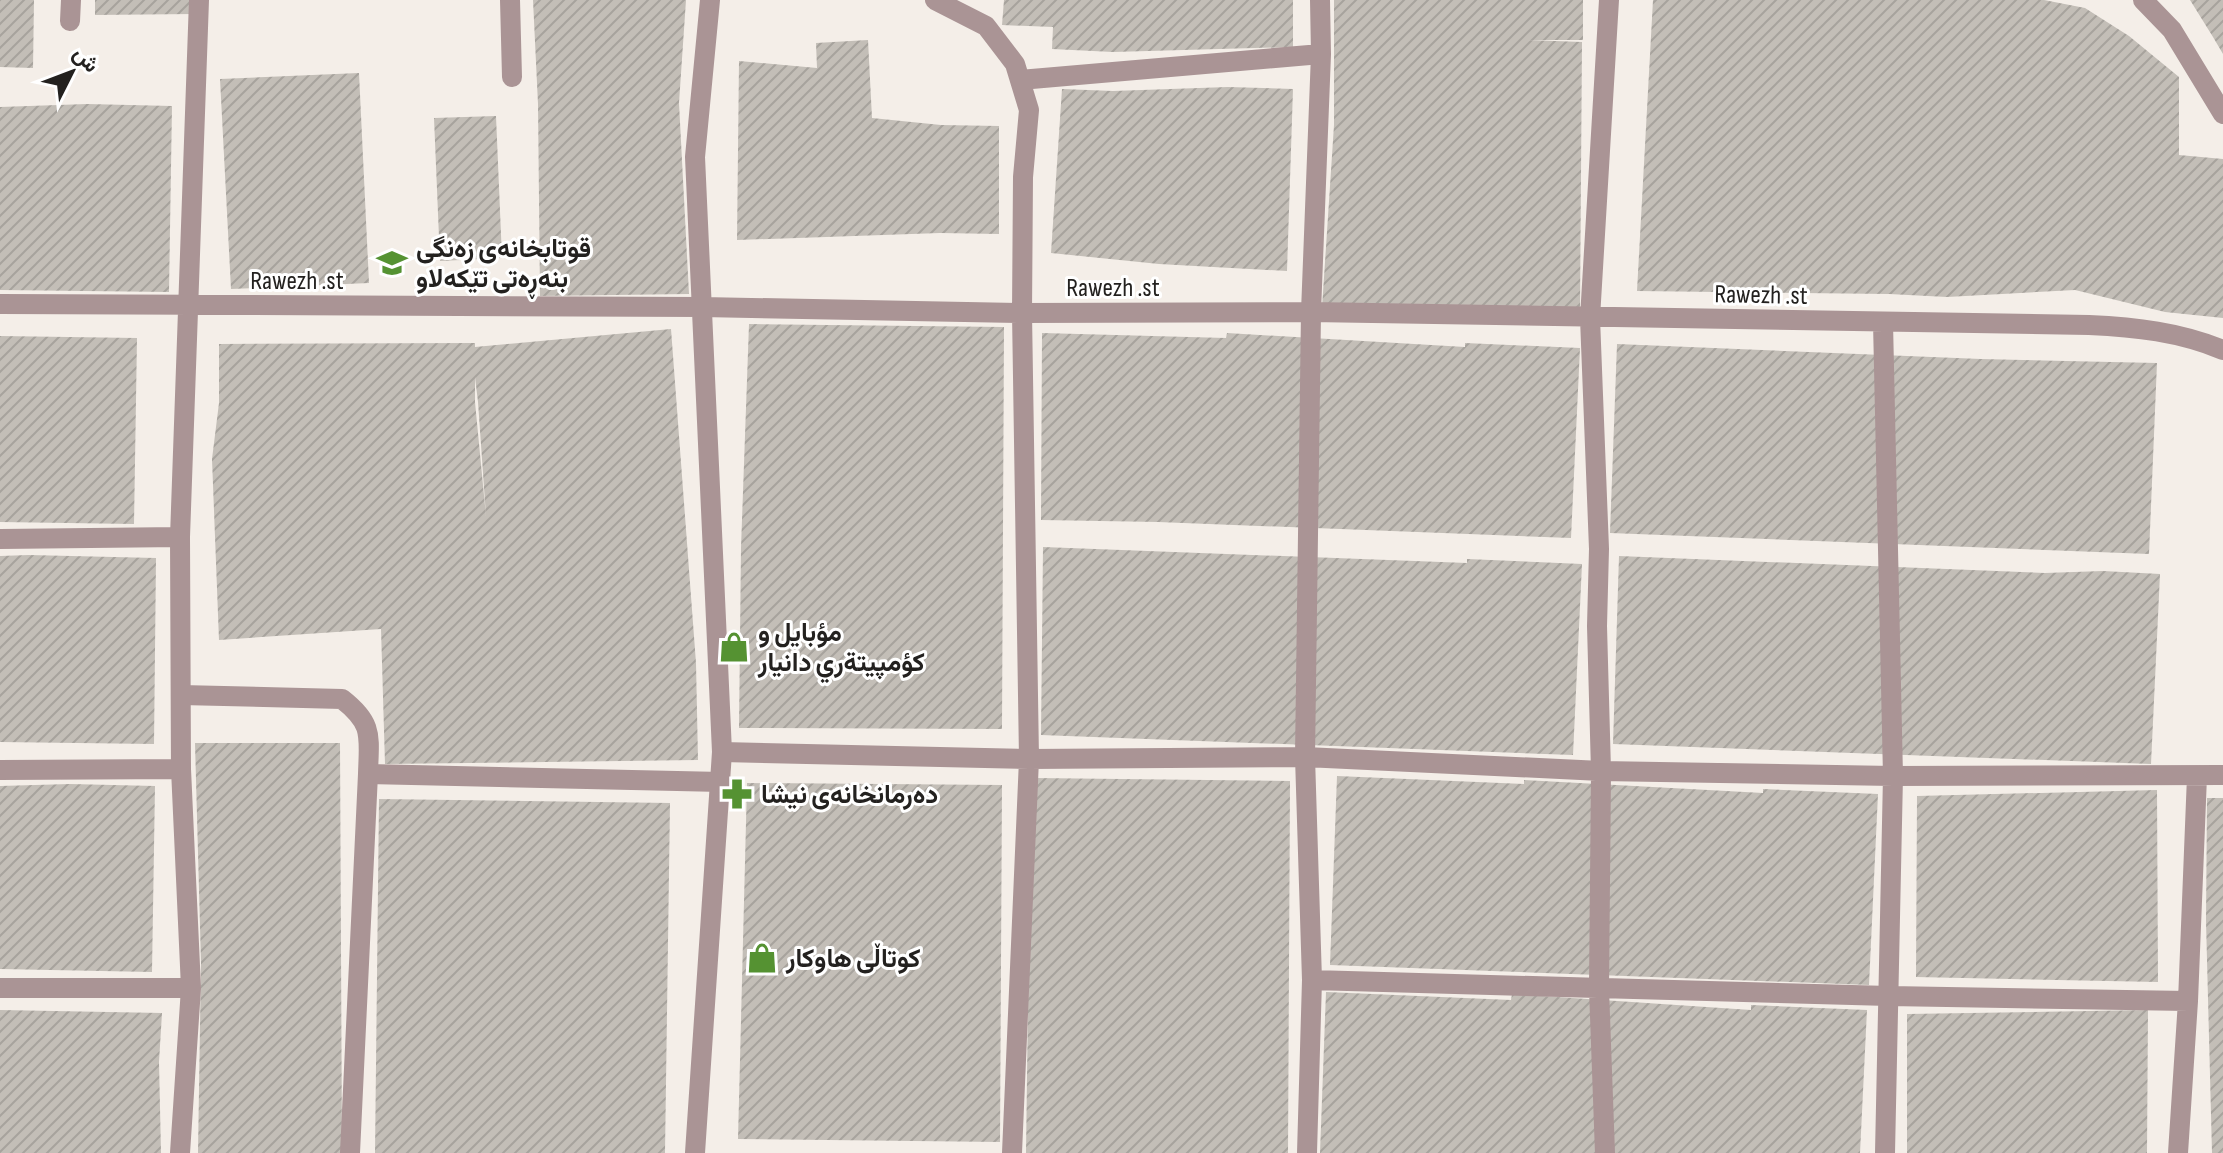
<svg xmlns="http://www.w3.org/2000/svg" width="2223" height="1153" viewBox="0 0 2223 1153" font-family="'Sofia Sans Condensed',Vazirmatn,sans-serif">
  <defs>
    <pattern id="building-hatch" width="6" height="6" patternUnits="userSpaceOnUse" patternTransform="scale(2)"><rect width="6" height="6" fill="#c3beb7"/><path d="M-1 1l2-2M0 6l6-6M5 7l2-2" fill="none" stroke="#a7a39d"/></pattern>
  </defs>
  <rect width="100%" height="100%" fill="#f4eee8"/>
  <path fill="url(#building-hatch)" fill-rule="evenodd" d="M 0,0 L 34,0 L 33,68 L 0,67 Z
    M 95,0 L 193,0 L 194,14 L 95,15 Z
    M 533,0 L 686,0 L 679,103 L 689,294 L 540,296 L 538,104 Z
    M 1004,0 L 1293,0 L 1293,47 L 1113,52 L 1052,49 L 1053,27 L 1002,25 Z
    M 1334,0 L 1583,0 L 1583,40 L 1528,40 L 1582,42 L 1580,310 L 1322,308 L 1334,125 Z
    M 1653,0 L 2044,0 L 2085,8 L 2129,36 L 2179,77 L 2179,155 L 2223,159 L 2223,318 L 2165,312 L 2075,290 L 1947,297 L 1889,294 L 1637,291 Z
    M 2190,0 L 2223,0 L 2223,54 L 2213,37 Z
    M 868,40 L 872,118 L 941,125 L 999,126 L 999,234 L 940,233 L 737,240 L 739,61 L 817,68 L 816,43 Z
    M 359,73 L 369,283 L 231,289 L 220,79 Z
    M 1228,87 L 1293,89 L 1287,271 L 1159,264 L 1051,253 L 1062,89 L 1113,91 Z
    M 87,104 L 172,106 L 169,292 L 0,290 L 0,107 Z
    M 496,116 L 502,258 L 440,261 L 434,118 Z
    M 749,324 L 1004,327 L 1002,729 L 739,728 L 741,548 Z
    M 671,329 L 696,663 L 698,760 L 385,764 L 381,629 L 219,640 L 212,459 L 219,403 L 219,344 L 475,343 L 475,347 ZM 475,377 L 478,402 L 486,516 L 475,402 Z
    M 1042,333 L 1226,338 L 1227,333 L 1465,347 L 1465,343 L 1580,348 L 1571,538 L 1158,522 L 1041,520 Z
    M 0,336 L 137,338 L 134,524 L 0,522 Z
    M 1617,344 L 1981,359 L 2157,363 L 2149,554 L 1610,533 Z
    M 1043,547 L 1467,563 L 1467,559 L 1582,564 L 1573,755 L 1041,735 Z
    M 29,555 L 156,558 L 154,744 L 0,742 L 0,556 Z
    M 1619,556 L 2045,573 L 2103,571 L 2160,574 L 2151,764 L 1613,744 Z
    M 195,743 L 340,743 L 342,1153 L 198,1153 L 201,963 Z
    M 1337,776 L 1524,784 L 1524,780 L 1763,793 L 1763,789 L 1878,794 L 1869,985 L 1330,965 Z
    M 1035,778 L 1290,781 L 1288,1153 L 1026,1153 L 1028,1002 Z
    M 747,783 L 1002,785 L 1000,1142 L 738,1139 Z
    M 70,784 L 155,786 L 152,972 L 0,969 L 0,786 Z
    M 2157,790 L 2158,982 L 1916,977 L 1917,796 Z
    M 2207,798 L 2223,798 L 2223,1153 L 2212,1153 L 2206,921 Z
    M 379,799 L 670,803 L 665,1153 L 375,1153 Z
    M 1326,992 L 1511,1000 L 1512,994 L 1751,1010 L 1751,1005 L 1867,1010 L 1860,1153 L 1320,1153 Z
    M 0,1010 L 162,1013 L 159,1062 L 161,1153 L 0,1153 Z
    M 2148,1010 L 2147,1153 L 1907,1153 L 1907,1014 Z"/>
  <g fill="none" stroke-linecap="round" stroke-linejoin="round">
    <path stroke="#aa9495" stroke-width="20" d="M 510,0 L 512,77
      M 935,0 L 986,26 L 1015,64 L 1029,110 L 1023,177 L 1022,313 L 1029,759 L 1012,1153
      M 2143,0 L 2172,30 L 2223,114
      M 70,21 L 71,0
      M 1020,80 L 1321,54
      M 0,304 L 702,307 L 1022,313 L 1311,312 L 2089,325 C 2135,327 2180,332 2223,350
      M 1883,322 L 1893,776 L 1885,1153
      M 0,539 L 180,537
      M 181,695 L 342,699 C 374,724 369,736 368,774 L 350,1153
      M 722,752 L 1029,759 L 1305,757 L 1601,771 L 1893,776 L 2223,775
      M 0,770 L 181,769
      M 368,774 L 722,782
      M 1312,980 L 1889,996 L 2188,1001
      M 0,988 L 191,988
      M 180,1153 L 191,988 L 181,769 L 180,537 L 199,0
      M 695,1153 L 722,752 L 695,157 L 710,0
      M 1307,1153 L 1312,980 L 1305,757 L 1311,312 L 1321,54 L 1320,0
      M 1605,1153 L 1599,989 L 1601,771 L 1597,626 L 1599,549 L 1590,318 L 1609,0
      M 2178,1153 L 2188,1001 L 2197,776"/>
  </g>
  <defs>
    <g id="school-bare" transform="scale(2.4)"><path d="M0-5L7-2L0 1L-7-2ZM-4 1L0 2.5L4 1V4Q0 6-4 4Z" fill="#559232" stroke="#fff" stroke-width="2.5" paint-order="stroke"/></g>
    <g id="shop-bare" transform="scale(2.4)"><path d="M-5-2.5h2.3a2.7 3.5 0 0 1 5.4 0H5L5.5 6h-11ZM-1.5-2.5h3a1.5 2.3 0 0 0-3 0Z" fill="#559232" stroke="#fff" stroke-width="2.5" paint-order="stroke"/></g>
    <g id="pharmacy-bare" transform="scale(2.4)"><path d="M-2-6h4v4h4v4h-4v4h-4v-4h-4v-4h4Z" fill="#559232" stroke="#fff" stroke-width="2.5" paint-order="stroke"/></g>
  </defs>
  <g fill-rule="evenodd">
    <use href="#school-bare" x="392" y="263"/>
    <use href="#shop-bare" x="734" y="647"/>
    <use href="#pharmacy-bare" x="737" y="794"/>
    <use href="#shop-bare" x="762" y="958"/>
  </g>
  <g text-anchor="middle" stroke-width="6" stroke-linejoin="round" paint-order="stroke">
    <g font-size="26" font-weight="bold" fill="#23211f" stroke="#fff" text-anchor="start">
      <text x="416" y="257">قوتابخانەی زەنگی<tspan x="416" dy="30">بنەڕەتی تێکەلاو</tspan></text>
      <text x="758" y="641">مؤبايل و<tspan x="758" dy="30">كؤمپيتةري دانيار</tspan></text>
      <text x="761" y="803">دەرمانخانەی نیشا</text>
      <text x="786" y="967">کوتاڵی هاوکار</text>
    </g>
    <g font-size="26" fill="#23211f" stroke="#fff">
      <text x="297" y="289">Rawezh .st</text>
      <text x="1113" y="296">Rawezh .st</text>
      <text transform="translate(1761 294) rotate(1)" y="9">Rawezh .st</text>
    </g>
  </g>
  <g transform="translate(72 72) rotate(48)" stroke="#ffffff" stroke-width="6" paint-order="stroke">
  <path d="M0-6L14 30L0 20L-14 30Z" fill="#23211f"/>
  <text y="-12" font-size="22" font-weight="bold" text-anchor="middle" fill="#23211f">ش</text>
  </g>
</svg>
